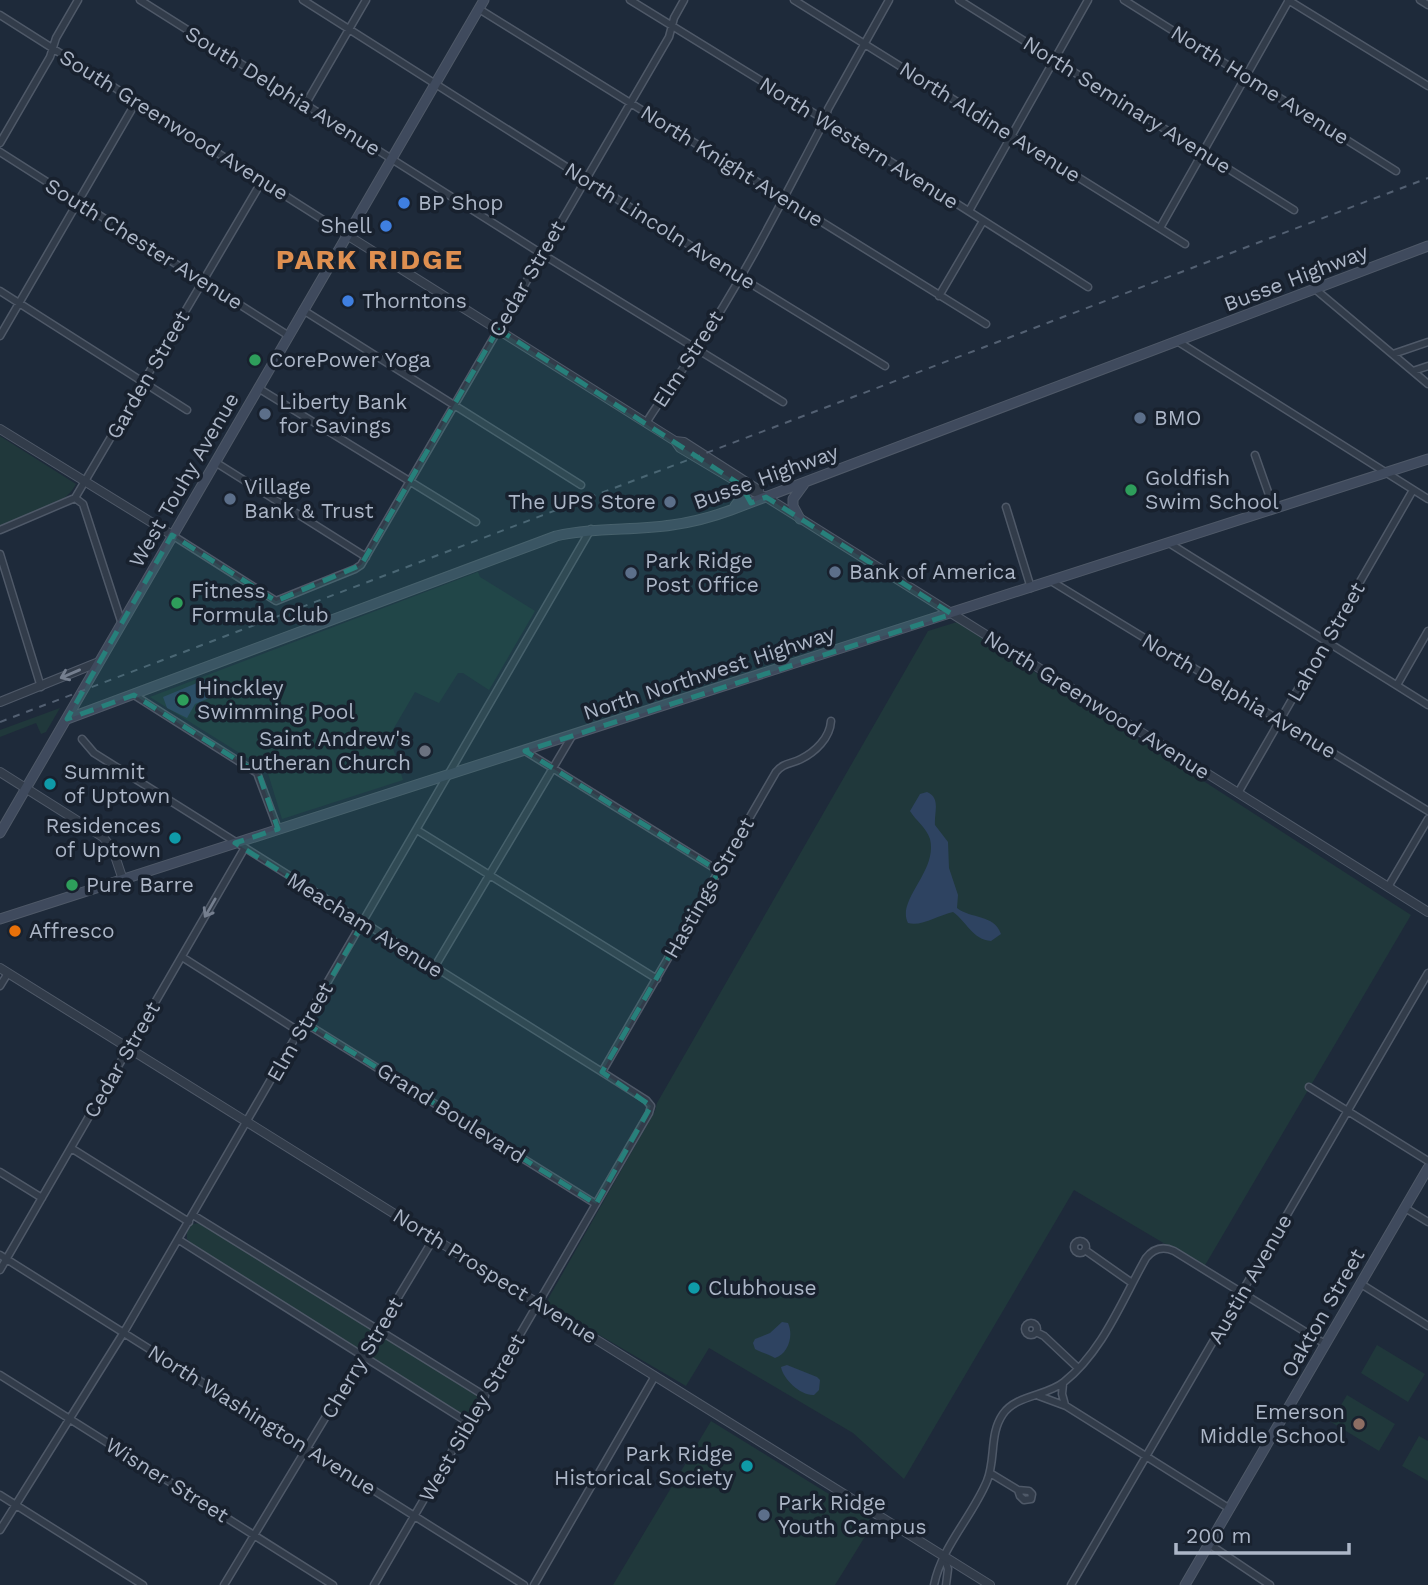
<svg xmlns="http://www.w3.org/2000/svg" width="1428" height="1585" viewBox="0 0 1428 1585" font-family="'Work Sans',sans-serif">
  <rect width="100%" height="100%" fill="#1e2a3a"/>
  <path fill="#20383b" d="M 0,436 L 76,484 C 62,510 26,516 0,527 Z
    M 478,572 L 480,577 L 535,611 L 489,690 L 463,673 L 458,673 L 439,703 L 415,692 L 391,733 L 391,742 L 403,780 L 282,819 L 267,770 L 150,697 Z
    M 957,622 L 1411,915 L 1204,1267 L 1074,1190 L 904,1479 L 853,1433 L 709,1348 L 686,1386 L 550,1306 L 548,1299 L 655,1111 L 657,1103 L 928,631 Z
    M 60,708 L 46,732 L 41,734 L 36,723 L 0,737 L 0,730 Z
    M 200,1223 L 477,1395 L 479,1399 L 469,1415 L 465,1417 L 193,1245 L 187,1239 L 187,1232 L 192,1224 Z
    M 1377,1345 L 1425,1374 L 1408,1402 L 1361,1373 Z
    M 1347,1395 L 1395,1424 L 1379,1451 L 1331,1422 Z
    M 711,1421 L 874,1522 L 835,1585 L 613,1585 Z
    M 1419,1436 L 1428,1441 L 1428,1481 L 1402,1466 Z"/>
  <path fill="#2e4361" d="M 209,678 L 216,695 L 195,704 L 187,718 L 167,708 L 163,697 Z
    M 927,792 C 941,798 934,812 935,825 L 948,842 L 949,868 L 958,895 L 957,908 C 971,919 994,914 1001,934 L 991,941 C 973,940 966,921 953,912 C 939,915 921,927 908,923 C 896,900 938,871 930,839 C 926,827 916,821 910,811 L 920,794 Z
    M 782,1322 L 788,1323 C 794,1336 788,1354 775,1358 C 768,1354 762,1353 755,1349 L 753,1343 L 755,1339 L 770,1333 Z
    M 787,1365 L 817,1377 L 820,1380 L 819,1390 L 814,1395 C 801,1396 783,1379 781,1367 Z"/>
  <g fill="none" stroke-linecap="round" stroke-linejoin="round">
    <g stroke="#4f5968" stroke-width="9">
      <path id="minor" d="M 140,0 L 542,254 L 783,402
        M 303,0 L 740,277 L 885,366
        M 630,0 L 825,120 L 1088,287
        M 794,0 L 1185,244
        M 959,0 L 1294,210
        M 1124,0 L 1396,171
        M 1288,0 L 1428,86
        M 1420,0 L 1428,5
        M 479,9 L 986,324
        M 0,15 L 347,235
        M 305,105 L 366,0
        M 0,143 L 50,57 L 56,38 L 78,0
        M 0,152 L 289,336
        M 969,211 L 1088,0
        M 1160,228 L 1289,0
        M 1315,289 L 1428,384
        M 0,291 L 187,410
        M 939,296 L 983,221
        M 303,310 L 581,485
        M 0,336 L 136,102
        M 1177,341 L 1428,499
        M 1393,354 L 1428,342
        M 1413,371 L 1428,366
        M 258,388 L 476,522
        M 646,423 C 662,397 680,374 697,348 C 745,276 784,197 825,120 L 828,109 L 889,0
        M 1255,455 L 1274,509
        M 215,462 L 366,557
        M 75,498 L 83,504 L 121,621
        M 1006,507 L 1031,588
        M 0,530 L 75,498 L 262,181
        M 172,535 L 276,601 L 355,569 L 361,565 L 669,37 L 674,18 L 684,0
        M 1169,543 L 1428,705
        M 0,554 L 41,687
        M 1051,581 L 1428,811
        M 1397,685 L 1428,631
        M 134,695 L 257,773 L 278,829
        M 82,739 L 94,753 L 602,1072 L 646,1100 L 651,1106 L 649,1113 L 374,1585
        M 525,751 L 719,871
        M 1238,793 L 1413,490
        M 417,830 L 657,979
        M 1388,887 L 1428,819
        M 182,957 L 300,1032
        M 434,968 L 572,736
        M 0,986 L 8,973
        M 305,1023 L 596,1204
        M 602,1072 L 776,772 C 783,763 791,764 801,759 C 815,752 830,738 831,721
        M 1309,1087 L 1428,1161
        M 71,1148 L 189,1222
        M 0,1172 L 42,1198
        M 1405,1208 L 1428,1222
        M 193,1215 L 485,1396
        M 179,1240 L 469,1423
        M1074 1247a6 6 0 1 1 12 0a6 6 0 1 1-12 0Z
        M 1085,1250 L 1132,1283
        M 0,1255 L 524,1585
        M 0,1270 L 244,849
        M 1361,1284 L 1428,1326
        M1025 1329a6 6 0 1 1 12 0a6 6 0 1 1-12 0Z
        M 1036,1332 L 1044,1336 L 1078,1368
        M 0,1375 L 333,1585
        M 1063,1384 L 1062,1394 L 1065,1405
        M 1039,1396 L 1066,1406 L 1230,1509
        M 990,1473 L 1018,1490 L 1029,1491 L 1032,1494 L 1031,1499 L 1024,1500 L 1020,1496 L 1018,1490
        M 0,1495 L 143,1585
        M 0,1530 L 124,1332 L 591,529
        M 1209,1544 L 1270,1585
        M 944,1557 L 948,1569 L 946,1585
        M 224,1585 L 434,1238
        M 534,1585 L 655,1376
        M 934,1585 C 942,1546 972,1517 987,1481 C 996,1459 989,1434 1003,1414 C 1016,1395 1047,1396 1064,1382 C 1103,1351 1122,1300 1146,1258 C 1154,1248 1163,1246 1174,1251 L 1325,1344
        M 1071,1585 L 1428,973"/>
    </g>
    <g stroke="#4f5968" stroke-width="10">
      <path id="tertiary" d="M 347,235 L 675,441 L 680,448 L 754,492 L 766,497 L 1428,912
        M 0,429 L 172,535
        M 675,441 L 684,442 L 759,490
        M 0,702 L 99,662
        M 0,772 L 103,837 L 113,850 L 123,880
        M 0,968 L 990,1585"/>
    </g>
    <g stroke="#4f5968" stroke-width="11">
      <path id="secondary" d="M 735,506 L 745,493 L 741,485
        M 800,519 L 793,506 L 793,499 L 804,484
        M 67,719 L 556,536 C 595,527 633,531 672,525 C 693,522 712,517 731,510 L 1428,246
        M 0,833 L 484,0
        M 0,919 L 1428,459
        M 1185,1585 L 1428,1168"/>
    </g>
    <use href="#minor" stroke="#323c4a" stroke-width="6"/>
    <use href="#tertiary" stroke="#323c4a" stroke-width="8"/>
    <use href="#secondary" stroke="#3f4a5d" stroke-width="9"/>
    <path stroke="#536072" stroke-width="2" stroke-dasharray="7 7" stroke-linecap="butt" d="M 0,722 L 1428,178"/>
  </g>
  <defs><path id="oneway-shaft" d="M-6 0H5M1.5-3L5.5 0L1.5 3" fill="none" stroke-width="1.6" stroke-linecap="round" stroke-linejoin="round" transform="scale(1.75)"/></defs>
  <g stroke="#757f8f">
    <use href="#oneway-shaft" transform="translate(70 674) rotate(157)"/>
    <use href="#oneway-shaft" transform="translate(210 908) rotate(120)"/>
  </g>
  <path fill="#27807b" fill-opacity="0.2" stroke="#27807b" stroke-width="5" stroke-dasharray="14 9" stroke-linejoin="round" d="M 498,329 L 741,485 L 751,503 L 766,497 L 952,614 L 525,751 L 719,871 L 602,1072 L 651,1106 L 596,1204 L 305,1023 L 363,923 L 235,843 L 278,829 L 259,774 L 134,695 L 67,719 L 172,535 L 276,601 L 361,565 Z"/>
  <g fill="#3f7fe0" stroke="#18212e" stroke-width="2.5">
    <circle cx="404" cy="203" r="7"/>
    <circle cx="386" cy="226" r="7"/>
    <circle cx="348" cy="301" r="7"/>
  </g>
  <g fill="#2e9e5b" stroke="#18212e" stroke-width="2.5">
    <circle cx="255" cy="360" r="7"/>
    <circle cx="1131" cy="490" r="7"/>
    <circle cx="177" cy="603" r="7"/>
    <circle cx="183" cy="700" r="7"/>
    <circle cx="72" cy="885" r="7"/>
  </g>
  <g fill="#5c6f8a" stroke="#18212e" stroke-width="2.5">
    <circle cx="265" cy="414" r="7"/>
    <circle cx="1140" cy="418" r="7"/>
    <circle cx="230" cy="499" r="7"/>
    <circle cx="670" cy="502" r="7"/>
    <circle cx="835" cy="572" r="7"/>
    <circle cx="631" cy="573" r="7"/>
    <circle cx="764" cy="1515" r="7"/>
  </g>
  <circle fill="#6b7280" stroke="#18212e" stroke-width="2.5" cx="425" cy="751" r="7"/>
  <g fill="#0f9aa8" stroke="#18212e" stroke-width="2.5">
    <circle cx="50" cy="784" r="7"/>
    <circle cx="175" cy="838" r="7"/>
    <circle cx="694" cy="1288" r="7"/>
    <circle cx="747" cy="1466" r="7"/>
  </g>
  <circle fill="#e8710a" stroke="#18212e" stroke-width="2.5" cx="15" cy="931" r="7"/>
  <circle fill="#8d6e63" stroke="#18212e" stroke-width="2.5" cx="1359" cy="1424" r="7"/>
  <g text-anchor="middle" stroke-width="7" stroke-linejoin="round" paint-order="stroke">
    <g font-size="21" fill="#acb6c7" stroke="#18212e">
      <text transform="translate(1260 85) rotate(32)" y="7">North Home Avenue</text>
      <text transform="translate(283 91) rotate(32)" y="7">South Delphia Avenue</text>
      <text transform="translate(1127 105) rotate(32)" y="7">North Seminary Avenue</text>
      <text transform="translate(990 122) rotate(32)" y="7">North Aldine Avenue</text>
      <text transform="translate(174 125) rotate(32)" y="7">South Greenwood Avenue</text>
      <text transform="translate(859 143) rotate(32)" y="7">North Western Avenue</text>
      <text transform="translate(732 166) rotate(32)" y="7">North Knight Avenue</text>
      <text transform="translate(660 226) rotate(32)" y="7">North Lincoln Avenue</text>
      <text transform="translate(144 244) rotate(32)" y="7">South Chester Avenue</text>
      <text transform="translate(1296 278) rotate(-21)" y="7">Busse Highway</text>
      <text transform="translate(527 279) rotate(-60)" y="7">Cedar Street</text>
      <text transform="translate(688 359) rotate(-57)" y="7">Elm Street</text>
      <text transform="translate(148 375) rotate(-60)" y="7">Garden Street</text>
      <text transform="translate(766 477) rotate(-20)" y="7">Busse Highway</text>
      <text transform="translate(184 480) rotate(-60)" y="7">West Touhy Avenue</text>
      <text transform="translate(1326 642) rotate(-60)" y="7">Lahon Street</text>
      <text transform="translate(709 673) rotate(-18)" y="7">North Northwest Highway</text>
      <text transform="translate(1239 696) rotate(31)" y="7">North Delphia Avenue</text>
      <text transform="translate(1097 705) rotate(32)" y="7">North Greenwood Avenue</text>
      <text transform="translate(709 888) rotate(-60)" y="7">Hastings Street</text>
      <text transform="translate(365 925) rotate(32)" y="7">Meacham Avenue</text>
      <text transform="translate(300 1032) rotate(-60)" y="7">Elm Street</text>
      <text transform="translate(122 1060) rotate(-60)" y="7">Cedar Street</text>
      <text transform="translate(451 1113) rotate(32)" y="7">Grand Boulevard</text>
      <text transform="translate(495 1276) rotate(32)" y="7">North Prospect Avenue</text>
      <text transform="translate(1250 1279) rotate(-60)" y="7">Austin Avenue</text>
      <text transform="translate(1323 1313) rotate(-60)" y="7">Oakton Street</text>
      <text transform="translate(362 1358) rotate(-59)" y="7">Cherry Street</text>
      <text transform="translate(472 1418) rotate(-60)" y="7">West Sibley Street</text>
      <text transform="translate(262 1420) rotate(32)" y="7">North Washington Avenue</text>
      <text transform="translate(167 1480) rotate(32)" y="7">Wisner Street</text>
    </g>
    <g font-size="21" fill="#acb6c7" stroke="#18212e" text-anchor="start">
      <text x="418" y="210">BP Shop</text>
      <text x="372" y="233" text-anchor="end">Shell</text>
      <text x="362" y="308">Thorntons</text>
      <text x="269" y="367">CorePower Yoga</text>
      <text x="279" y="409">Liberty Bank<tspan x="279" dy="24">for Savings</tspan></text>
      <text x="1154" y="425">BMO</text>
      <text x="1145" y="485">Goldfish<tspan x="1145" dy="24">Swim School</tspan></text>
      <text x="244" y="494">Village<tspan x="244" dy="24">Bank &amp; Trust</tspan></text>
      <text x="656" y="509" text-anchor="end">The UPS Store</text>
      <text x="645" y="568">Park Ridge<tspan x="645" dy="24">Post Office</tspan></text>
      <text x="849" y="579">Bank of America</text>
      <text x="191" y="598">Fitness<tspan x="191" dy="24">Formula Club</tspan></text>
      <text x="197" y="695">Hinckley<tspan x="197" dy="24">Swimming Pool</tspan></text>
      <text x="411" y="746" text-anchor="end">Saint Andrew's<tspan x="411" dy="24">Lutheran Church</tspan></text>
      <text x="64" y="779">Summit<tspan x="64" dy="24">of Uptown</tspan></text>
      <text x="161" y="833" text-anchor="end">Residences<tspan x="161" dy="24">of Uptown</tspan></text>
      <text x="86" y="892">Pure Barre</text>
      <text x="29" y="938">Affresco</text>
      <text x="708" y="1295">Clubhouse</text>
      <text x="1345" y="1419" text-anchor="end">Emerson<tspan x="1345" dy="24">Middle School</tspan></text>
      <text x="733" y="1461" text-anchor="end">Park Ridge<tspan x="733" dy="24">Historical Society</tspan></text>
      <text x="778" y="1510">Park Ridge<tspan x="778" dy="24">Youth Campus</tspan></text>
    </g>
    <g font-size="28" font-weight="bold" letter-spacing="2" fill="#de8f50" stroke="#18212e">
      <text x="370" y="269">PARK RIDGE</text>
    </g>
  </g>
  <path d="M1176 1543v10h173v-10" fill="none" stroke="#acb6c7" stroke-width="3.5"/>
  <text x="1186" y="1543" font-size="21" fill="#acb6c7" stroke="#18212e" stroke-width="5" paint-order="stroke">200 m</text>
</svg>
